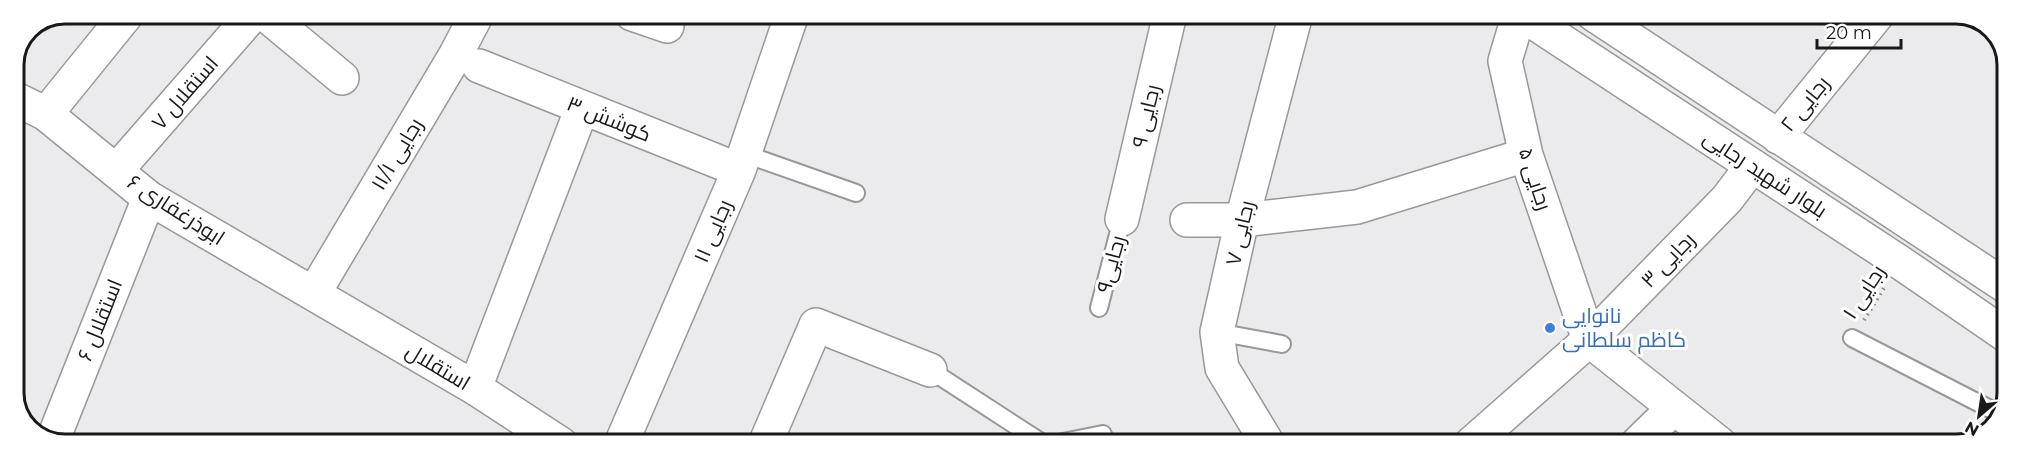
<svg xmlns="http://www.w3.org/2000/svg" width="2021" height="458" viewBox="0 0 2021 458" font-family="Montserrat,Cairo,sans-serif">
  <rect width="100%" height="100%" fill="#ebebed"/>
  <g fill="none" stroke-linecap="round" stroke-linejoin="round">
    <g stroke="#979899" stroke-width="20">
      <path id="lane" d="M 745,154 L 856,193
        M 1099,308 L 1122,219
        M 1217,332 L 1282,344
        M 1852,338 L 2000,414
        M 930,370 L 1044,444
        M 1053,444 L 1103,434"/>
    </g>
    <g stroke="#979899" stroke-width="36">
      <path id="street" d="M 265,14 L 342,78
        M 632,14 L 667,26
        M 1519,14 L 1505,61 L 1526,155 L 1589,340 L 1720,444
        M 479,66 L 739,170
        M 46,114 L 127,14
        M 1778,137 L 1877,15
        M 116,171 L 253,14
        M 1122,219 L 1170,14
        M 1187,220 L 1242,220 L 1357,207 L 1526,155
        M 475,388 L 582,108
        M 52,442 L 149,198
        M 621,444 L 739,170 L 792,14
        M 765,444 L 816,325 L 930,370
        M 1268,444 L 1222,368 L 1217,332 L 1242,220 L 1296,14
        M 1471,444 L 1589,340 L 1727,199 L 1752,166
        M 1637,444 L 1674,408"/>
    </g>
    <g stroke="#979899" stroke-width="36">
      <path id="secondary" d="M 1521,14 L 1901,263 L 2007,336
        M 1593,14 L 2007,287
        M 14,98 L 46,114 L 149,198 L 475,388 L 561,444
        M 314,293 L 455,56 L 477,14"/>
    </g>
    <path stroke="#878788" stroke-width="4" stroke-dasharray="1.5 4.5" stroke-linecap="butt" d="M 1864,320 L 1884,288"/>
    <use href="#lane" stroke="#fff" stroke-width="16"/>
    <use href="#street" stroke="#fff" stroke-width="33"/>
    <use href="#secondary" stroke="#fff" stroke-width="33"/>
  </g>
  <circle fill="#3f7fe0" stroke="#fff" stroke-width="2" cx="1550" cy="328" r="6"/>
  <g text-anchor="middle" stroke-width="6" stroke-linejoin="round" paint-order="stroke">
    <g font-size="21" fill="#19191a" stroke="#fff">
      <text transform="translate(185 93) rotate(-49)" y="7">استقلال ۷</text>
      <text transform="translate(1805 104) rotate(-51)" y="7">رجایی ۲</text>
      <text transform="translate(1146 116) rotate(-77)" y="7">رجایی ۹</text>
      <text transform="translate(609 119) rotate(22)" y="7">کوشش ۳</text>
      <text transform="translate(397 154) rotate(-59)" y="7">رجایی ۱۱/۱</text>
      <text transform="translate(1765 174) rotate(33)" y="7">بلوار شهید رجایی</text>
      <text transform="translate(1535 179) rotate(72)" y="7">رجایی ۵</text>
      <text transform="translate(176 210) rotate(33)" y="7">ابوذرغفاری ۶</text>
      <text transform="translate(713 231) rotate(-67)" y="7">رجایی ۱۱</text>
      <text transform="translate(1240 233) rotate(-77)" y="7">رجایی ۷</text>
      <text transform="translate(1668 260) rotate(-46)" y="7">رجایی ۳</text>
      <text transform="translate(1111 264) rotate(-75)" y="7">رجایی۹</text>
      <text transform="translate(1864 292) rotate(-57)" y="7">رجایی ۱</text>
      <text transform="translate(100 320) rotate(-68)" y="7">استقلال ۶</text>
      <text transform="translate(438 367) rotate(31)" y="7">استقلال</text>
    </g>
    <g font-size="21" fill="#366cbe" stroke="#fff" text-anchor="start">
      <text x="1562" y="323">نانوایی<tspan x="1562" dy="24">کاظم سلطانی</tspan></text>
    </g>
  </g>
  <path d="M0 0H2021V458H0ZM65 24H1956A41 41 0 0 1 1997 65V393A41 41 0 0 1 1956 434H65A41 41 0 0 1 24 393V65A41 41 0 0 1 65 24Z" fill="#fff" fill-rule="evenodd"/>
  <path fill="none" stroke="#19191a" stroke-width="3" d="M65 24H1956A41 41 0 0 1 1997 65V393A41 41 0 0 1 1956 434H65A41 41 0 0 1 24 393V65A41 41 0 0 1 65 24Z"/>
  <g transform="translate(1979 416) rotate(209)" stroke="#ffffff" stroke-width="4.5" paint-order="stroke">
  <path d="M0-4.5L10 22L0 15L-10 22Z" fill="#19191a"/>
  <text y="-9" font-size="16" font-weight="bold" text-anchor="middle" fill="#19191a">N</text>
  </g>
  <path d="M1817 39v9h84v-9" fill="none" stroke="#19191a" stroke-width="3"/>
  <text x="1826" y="39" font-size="18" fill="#19191a" stroke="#ffffff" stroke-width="4.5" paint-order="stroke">20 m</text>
</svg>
